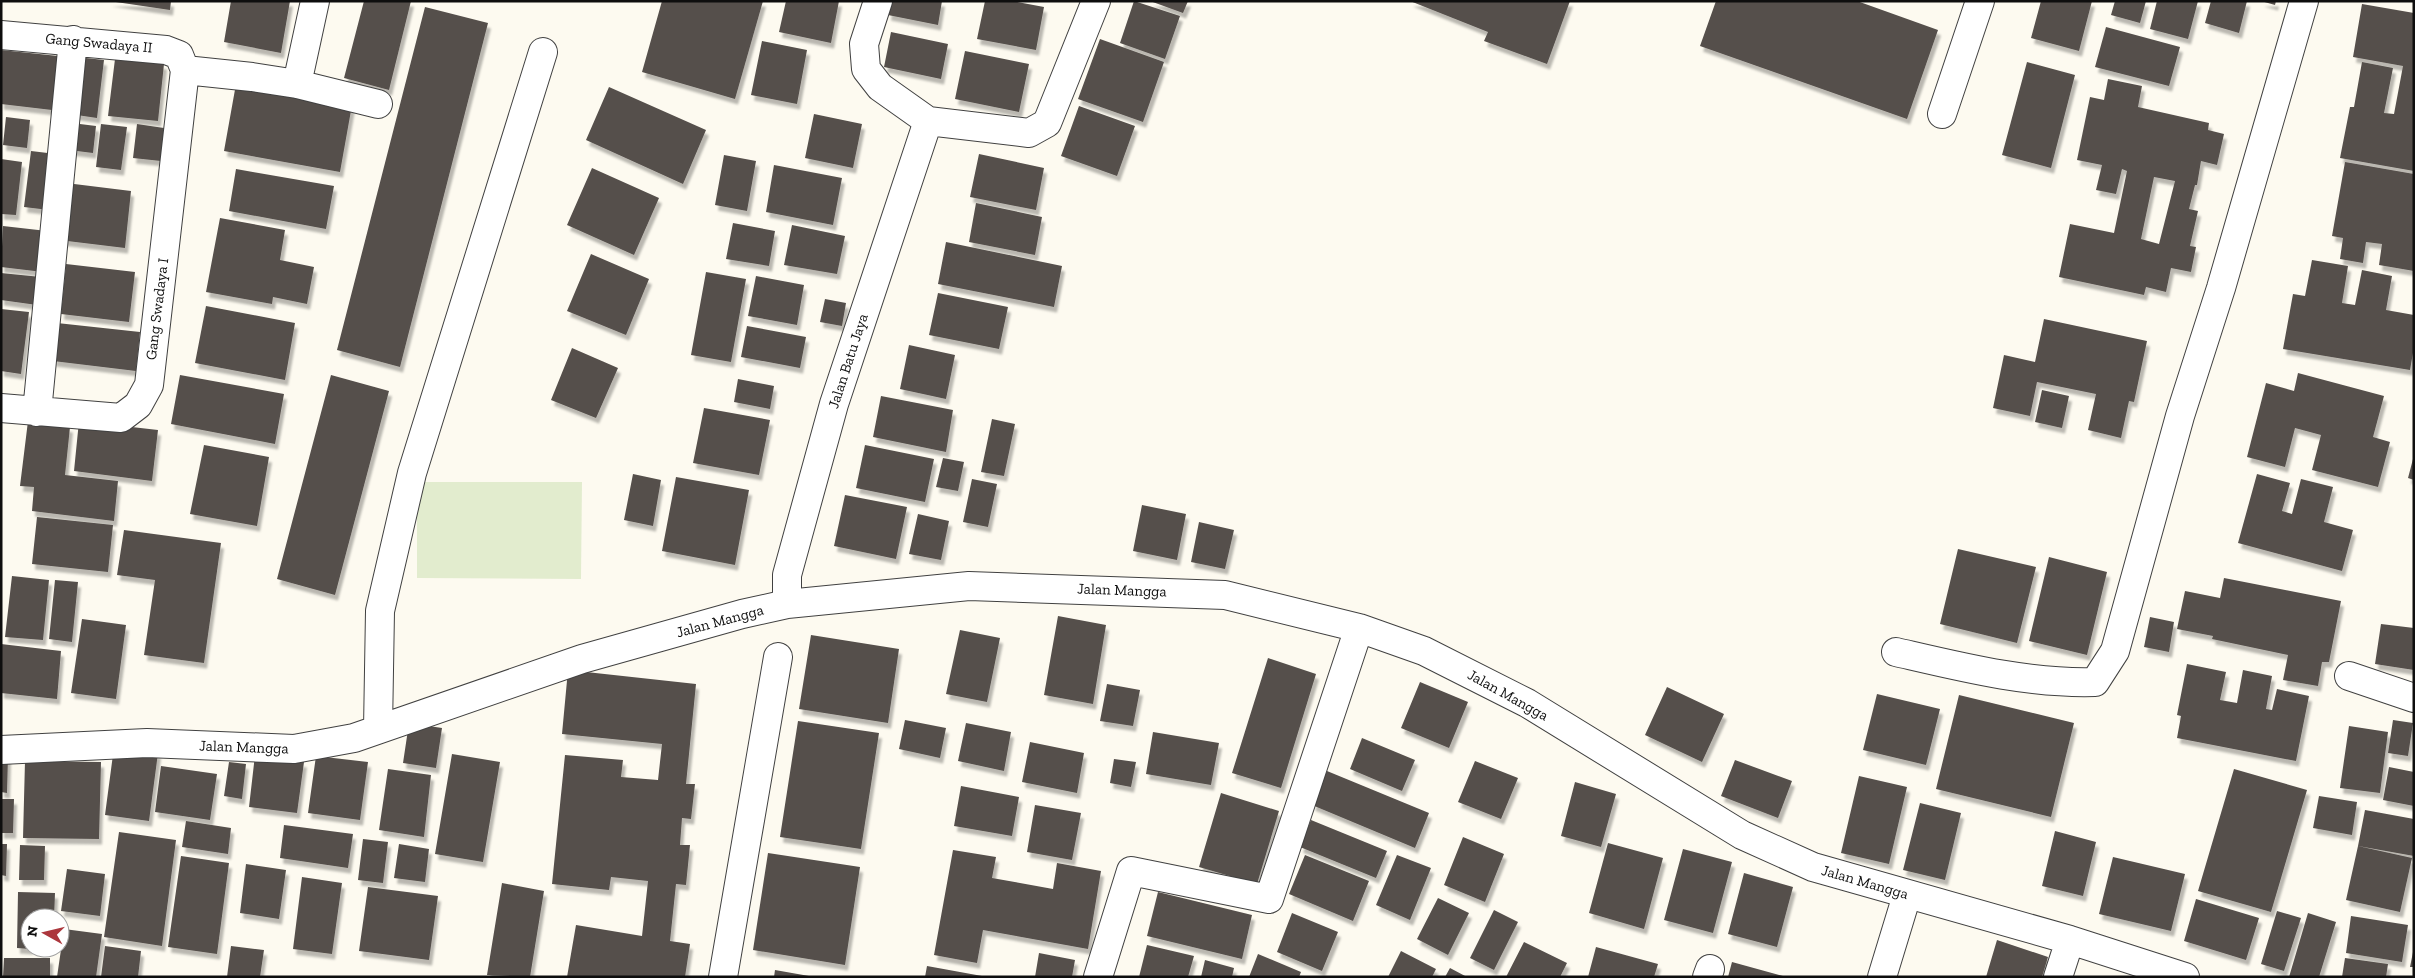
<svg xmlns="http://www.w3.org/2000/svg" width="2415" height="978" viewBox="0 0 2415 978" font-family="'Zilla Slab',serif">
  <defs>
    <filter id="shadow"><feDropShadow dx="3" dy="5.5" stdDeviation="1" flood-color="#0004"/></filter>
  </defs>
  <rect width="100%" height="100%" fill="#fdfaf0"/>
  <path fill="#e2ecce" d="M 417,482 L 582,482 L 581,579 L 417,578 Z"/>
  <path fill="#554f4b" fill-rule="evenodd" filter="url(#shadow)" d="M 109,1 L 171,1 L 170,10 Z
    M 231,1 L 290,1 L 281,53 L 224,42 Z
    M 364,1 L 411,1 L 389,90 L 344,78 Z
    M 662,1 L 763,1 L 735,99 L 642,72 Z
    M 786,1 L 839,1 L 831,43 L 779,32 Z
    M 890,1 L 942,1 L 938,25 L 888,15 Z
    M 985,1 L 1012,1 L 1044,7 L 1036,50 L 977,39 Z
    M 1134,1 L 1180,16 L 1165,59 L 1120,43 Z
    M 1150,1 L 1188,1 L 1183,13 Z
    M 1410,1 L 1570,1 L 1547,64 L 1484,41 L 1488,32 Z
    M 1716,1 L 1857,1 L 1938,30 L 1907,119 L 1700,46 Z
    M 2041,1 L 2092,1 L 2079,51 L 2031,38 Z
    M 2115,1 L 2146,1 L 2140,23 L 2111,15 Z
    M 2157,1 L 2198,1 L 2188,39 L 2150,29 Z
    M 2211,1 L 2247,1 L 2239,33 L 2205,23 Z
    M 2261,1 L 2276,1 L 2275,5 Z
    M 2362,4 L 2414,13 L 2414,171 L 2340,158 L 2350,107 L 2354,107 L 2362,62 L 2393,68 L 2384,113 L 2394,114 L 2403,66 L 2353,57 Z
    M 425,7 L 488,23 L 400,367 L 337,350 Z
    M 2106,27 L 2180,47 L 2169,86 L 2095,67 Z
    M 891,32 L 948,44 L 941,79 L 884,67 Z
    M 1100,39 L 1164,62 L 1143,122 L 1078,99 Z
    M 762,41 L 807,50 L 797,104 L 751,95 Z
    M 1,50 L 58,56 L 52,110 L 1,104 Z
    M 965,51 L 1029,64 L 1019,112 L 955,99 Z
    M 77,57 L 104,60 L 97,118 L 70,114 Z
    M 115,59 L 164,64 L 158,121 L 108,116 Z
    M 2027,62 L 2075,75 L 2051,168 L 2002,155 Z
    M 2108,79 L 2142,86 L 2138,107 L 2209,123 L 2208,130 L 2224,134 L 2217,165 L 2201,161 L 2197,185 L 2195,185 L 2189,209 L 2198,211 L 2190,246 L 2196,247 L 2191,272 L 2171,268 L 2166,292 L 2146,287 L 2144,295 L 2059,277 L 2070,224 L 2114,233 L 2127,171 L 2122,169 L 2116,194 L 2096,190 L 2102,165 L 2077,160 L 2090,97 L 2104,100 ZM 2154,177 L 2175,181 L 2159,244 L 2141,239 Z
    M 236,84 L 352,105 L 340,172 L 224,151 Z
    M 609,87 L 706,130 L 683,184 L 586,140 Z
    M 1079,106 L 1135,126 L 1117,176 L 1061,156 Z
    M 814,114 L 862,124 L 853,168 L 805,158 Z
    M 6,117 L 30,120 L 27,148 L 3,145 Z
    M 72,123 L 96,126 L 93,153 L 69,150 Z
    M 101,124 L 127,127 L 121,170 L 96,167 Z
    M 137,124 L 164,128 L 161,161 L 133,158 Z
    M 31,151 L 56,154 L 49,210 L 24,207 Z
    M 979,154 L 1044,168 L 1036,210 L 970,197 Z
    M 724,155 L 756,161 L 747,211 L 715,205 Z
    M 1,159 L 22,162 L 16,215 L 1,214 Z
    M 2345,162 L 2414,174 L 2414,271 L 2379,265 L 2382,244 L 2366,242 L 2363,263 L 2340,259 L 2343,238 L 2332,236 Z
    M 774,165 L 842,178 L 833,225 L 766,212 Z
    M 592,168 L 659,198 L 634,255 L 567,225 Z
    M 236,169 L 334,186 L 326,229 L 229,211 Z
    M 66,183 L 131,191 L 125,248 L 59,240 Z
    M 976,203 L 1042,217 L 1035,255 L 969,242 Z
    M 220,218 L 285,230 L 280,260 L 314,267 L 307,304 L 273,297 L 272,304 L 206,292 Z
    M 733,223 L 775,231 L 769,266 L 726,259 Z
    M 792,225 L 845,236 L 837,274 L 784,265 Z
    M 3,226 L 47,231 L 43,272 L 1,267 Z
    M 946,242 L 1062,266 L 1054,307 L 938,284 Z
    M 591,254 L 649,279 L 626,335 L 567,311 Z
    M 2312,260 L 2348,266 L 2342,303 L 2355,305 L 2362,270 L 2392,276 L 2386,310 L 2414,315 L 2414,347 L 2410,370 L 2283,349 L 2293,294 L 2305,296 Z
    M 66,264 L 135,272 L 129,322 L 61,314 Z
    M 706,272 L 746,279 L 731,362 L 691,355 Z
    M 1,273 L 41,277 L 37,305 L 1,300 Z
    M 756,276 L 804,285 L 797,325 L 748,316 Z
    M 938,293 L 1008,307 L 999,349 L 929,335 Z
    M 825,299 L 846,303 L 842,326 L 820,322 Z
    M 206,306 L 295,323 L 285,380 L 195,363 Z
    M 1,309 L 29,312 L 21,374 L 1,371 Z
    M 2044,319 L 2147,341 L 2134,402 L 2129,401 L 2121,438 L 2088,430 L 2096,394 L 2037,382 L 2030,416 L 1993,408 L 2004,355 L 2035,362 Z
    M 57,323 L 140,332 L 136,371 L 53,361 Z
    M 747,326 L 806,337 L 800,368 L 741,357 Z
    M 909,345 L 955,355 L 946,399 L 900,389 Z
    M 572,348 L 618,368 L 596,418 L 551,400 Z
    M 2298,373 L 2384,396 L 2373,437 L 2390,442 L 2378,487 L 2312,470 L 2321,435 L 2295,428 L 2285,467 L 2247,457 L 2266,383 L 2294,391 Z
    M 180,375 L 284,394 L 275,444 L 171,424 Z
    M 331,375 L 389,391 L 335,595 L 277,579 Z
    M 738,379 L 774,386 L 770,409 L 734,402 Z
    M 2042,390 L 2069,396 L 2062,428 L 2035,422 Z
    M 881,396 L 953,410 L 946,452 L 873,437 Z
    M 704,408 L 770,420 L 759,475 L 693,463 Z
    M 992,419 L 1015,424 L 1004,476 L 981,472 Z
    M 28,421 L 70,427 L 65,475 L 118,481 L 114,521 L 32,511 L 34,487 L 20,486 Z
    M 79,421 L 158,430 L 152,481 L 74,471 Z
    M 204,445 L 269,457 L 257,526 L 190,514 Z
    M 865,445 L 934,459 L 925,502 L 856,488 Z
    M 943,458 L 964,462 L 958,491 L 936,487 Z
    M 2413,459 L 2414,459 L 2414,480 L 2408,478 Z
    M 633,474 L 661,480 L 653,526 L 624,520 Z
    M 2257,474 L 2290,483 L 2282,511 L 2292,514 L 2301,479 L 2333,487 L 2324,522 L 2353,530 L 2342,571 L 2238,543 Z
    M 676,477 L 749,490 L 735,565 L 662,551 Z
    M 972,479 L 997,484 L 988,527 L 963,522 Z
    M 845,495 L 907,507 L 896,559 L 834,546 Z
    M 1142,505 L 1186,514 L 1177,560 L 1133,551 Z
    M 918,514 L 949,521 L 941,560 L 909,554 Z
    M 37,517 L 113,525 L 108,572 L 32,564 Z
    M 1199,522 L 1234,530 L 1225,569 L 1191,562 Z
    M 124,530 L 221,543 L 204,663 L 144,655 L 155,580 L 117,575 Z
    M 1958,549 L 2036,567 L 2017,643 L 1940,624 Z
    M 2049,557 L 2107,572 L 2087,655 L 2029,641 Z
    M 12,576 L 49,580 L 43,640 L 5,637 Z
    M 2224,578 L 2341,601 L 2329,662 L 2322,662 L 2318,686 L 2283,680 L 2288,655 L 2212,639 L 2213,636 L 2177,629 L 2185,591 L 2220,598 Z
    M 55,580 L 78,582 L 72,642 L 49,639 Z
    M 1058,616 L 1106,625 L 1093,704 L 1044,695 Z
    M 2150,617 L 2174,622 L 2169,652 L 2144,647 Z
    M 82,619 L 126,625 L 116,699 L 71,693 Z
    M 2381,624 L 2414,628 L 2414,670 L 2375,664 Z
    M 960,630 L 1000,638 L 987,702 L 946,694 Z
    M 811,635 L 899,649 L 888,723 L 799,709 Z
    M 1,644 L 61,651 L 57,699 L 1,693 Z
    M 1268,658 L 1316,674 L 1281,788 L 1232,773 Z
    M 2187,664 L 2226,672 L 2220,700 L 2237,703 L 2243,670 L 2272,676 L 2266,709 L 2272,710 L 2277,689 L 2309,696 L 2296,761 L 2177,738 L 2181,716 L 2177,715 Z
    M 568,670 L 696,684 L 686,784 L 695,784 L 691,819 L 682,818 L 680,845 L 690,845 L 686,885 L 676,884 L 670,941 L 690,944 L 685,977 L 567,977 L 576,925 L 642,936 L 648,881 L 611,877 L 609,890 L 552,884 L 565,755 L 623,760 L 621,777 L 658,780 L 662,744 L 562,734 Z
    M 1420,682 L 1468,702 L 1449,748 L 1401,728 Z
    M 1107,684 L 1140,690 L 1133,726 L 1100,721 Z
    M 1667,687 L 1724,714 L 1702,762 L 1645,735 Z
    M 1877,694 L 1940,709 L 1926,765 L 1863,750 Z
    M 1959,695 L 2074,723 L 2051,817 L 1936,789 Z
    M 905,720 L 946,728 L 940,758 L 899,749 Z
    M 2393,720 L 2413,723 L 2408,756 L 2388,753 Z
    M 798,721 L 879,733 L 861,849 L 780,837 Z
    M 409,723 L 442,728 L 436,768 L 403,763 Z
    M 966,723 L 1011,732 L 1004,771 L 958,761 Z
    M 2349,726 L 2388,732 L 2380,793 L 2340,788 Z
    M 1153,732 L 1219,743 L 1211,785 L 1146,774 Z
    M 1362,738 L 1415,760 L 1402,791 L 1350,769 Z
    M 1030,742 L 1084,753 L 1077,793 L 1022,782 Z
    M 114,747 L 158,753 L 149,821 L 105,815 Z
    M 452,754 L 500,762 L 483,862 L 435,854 Z
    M 255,755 L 304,762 L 297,813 L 249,807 Z
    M 1,756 L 8,756 L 7,793 L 1,792 Z
    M 316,756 L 368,762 L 360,820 L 308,813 Z
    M 1114,759 L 1136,762 L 1131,787 L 1110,783 Z
    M 1735,760 L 1792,781 L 1778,818 L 1721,796 Z
    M 25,761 L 101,762 L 99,839 L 23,838 Z
    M 1475,761 L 1518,778 L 1501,819 L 1458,802 Z
    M 229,762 L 246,764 L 242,799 L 224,796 Z
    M 161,766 L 217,774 L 210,820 L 155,812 Z
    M 2389,767 L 2414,772 L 2414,806 L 2383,800 Z
    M 388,769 L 431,775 L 424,837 L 379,830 Z
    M 2234,769 L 2307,790 L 2271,912 L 2198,891 Z
    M 1327,771 L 1429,813 L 1415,848 L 1312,805 Z
    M 1859,776 L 1907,787 L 1889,864 L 1841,853 Z
    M 1575,782 L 1616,794 L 1601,847 L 1561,836 Z
    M 961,786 L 1019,797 L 1012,836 L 954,826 Z
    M 1221,793 L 1279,811 L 1257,884 L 1199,867 Z
    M 2319,796 L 2357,802 L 2352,835 L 2313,828 Z
    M 1,799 L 14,799 L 13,833 L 1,833 Z
    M 1920,803 L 1961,813 L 1945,880 L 1903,870 Z
    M 1035,805 L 1081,813 L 1072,860 L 1027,852 Z
    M 2365,810 L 2414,819 L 2414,856 L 2358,846 Z
    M 1311,820 L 1387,851 L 1376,878 L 1300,847 Z
    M 186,821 L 231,828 L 228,854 L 182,847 Z
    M 284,825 L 353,834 L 348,868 L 280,858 Z
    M 2055,831 L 2096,842 L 2083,896 L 2042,886 Z
    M 119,832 L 176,840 L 162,946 L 104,937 Z
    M 1463,837 L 1504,854 L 1485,902 L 1444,885 Z
    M 363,839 L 388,842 L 383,883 L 358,880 Z
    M 1608,843 L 1663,858 L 1644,929 L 1589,913 Z
    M 1,844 L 7,844 L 6,876 L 1,875 Z
    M 399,844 L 429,849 L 425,882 L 394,878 Z
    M 20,845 L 45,846 L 44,880 L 19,880 Z
    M 2358,846 L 2412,858 L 2400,912 L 2346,900 Z
    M 1683,849 L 1732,862 L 1713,933 L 1664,920 Z
    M 953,850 L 996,857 L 992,878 L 1053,889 L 1057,863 L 1101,871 L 1088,949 L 983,930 L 977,963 L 934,955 Z
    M 768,853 L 860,867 L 845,965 L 753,950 Z
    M 1305,855 L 1369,881 L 1353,921 L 1289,894 Z
    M 1397,855 L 1431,868 L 1410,920 L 1376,905 Z
    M 181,856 L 229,863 L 217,954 L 168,947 Z
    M 2113,857 L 2185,874 L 2171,931 L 2099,914 Z
    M 246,864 L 286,870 L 279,919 L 240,913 Z
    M 67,869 L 105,874 L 100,916 L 61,911 Z
    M 1744,873 L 1793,887 L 1777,947 L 1728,934 Z
    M 302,877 L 342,883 L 332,954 L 293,949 Z
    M 502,883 L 544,891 L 530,977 L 487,975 Z
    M 368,887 L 438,896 L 429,960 L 359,951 Z
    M 18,892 L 55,893 L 54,918 L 30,918 L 30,949 L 17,948 Z
    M 1158,892 L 1252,915 L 1242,959 L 1147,936 Z
    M 1438,898 L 1469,913 L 1448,955 L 1417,939 Z
    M 2196,899 L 2259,918 L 2246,960 L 2184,941 Z
    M 1494,910 L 1518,922 L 1494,970 L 1470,958 Z
    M 2277,911 L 2301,918 L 2284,971 L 2261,964 Z
    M 1292,913 L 1338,932 L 1322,971 L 1277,952 Z
    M 2308,913 L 2336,922 L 2319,977 L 2289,977 Z
    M 2351,916 L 2408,925 L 2402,962 L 2346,953 Z
    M 64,929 L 102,934 L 96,977 L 57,977 Z
    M 1997,940 L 2048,957 L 2042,977 L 1986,977 Z
    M 1524,942 L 1567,963 L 1560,977 L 1506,977 Z
    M 1147,945 L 1194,956 L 1188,977 L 1139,977 Z
    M 105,946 L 141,951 L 138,977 L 101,977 Z
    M 231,946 L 264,950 L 260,977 L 227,977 Z
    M 1596,947 L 1658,964 L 1654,977 L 1588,977 Z
    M 1401,951 L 1436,969 L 1432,977 L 1388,977 Z
    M 2413,952 L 2414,952 L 2414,967 L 2410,967 Z
    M 1039,953 L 1075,960 L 1072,977 L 1035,977 Z
    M 1258,954 L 1301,972 L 1299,977 L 1249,977 Z
    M 4,958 L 50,958 L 50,977 L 3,977 Z
    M 2345,958 L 2388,964 L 2386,977 L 2342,977 Z
    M 1205,960 L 1234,968 L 1232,977 L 1201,977 Z
    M 1732,962 L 1783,976 L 1783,977 L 1728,977 Z
    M 927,966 L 982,976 L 982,977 L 925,977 Z
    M 1450,968 L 1467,977 L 1445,977 Z
    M 775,970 L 809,976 L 809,977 L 774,977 Z"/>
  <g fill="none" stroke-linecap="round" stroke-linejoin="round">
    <g stroke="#414141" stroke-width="30">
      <path id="minor" d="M 878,1 L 864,44 L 866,69 L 880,87 L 928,121
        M 1,35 L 166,50 L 179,55 L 185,70 L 149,385 L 138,405 L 121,418 L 1,408
        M 185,70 L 252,77 L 297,84 L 378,104
        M 297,84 L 315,1
        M 1942,114 L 1980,1
        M 37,412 L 73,40
        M 787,604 L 787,575 L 834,404 L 928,121 L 1029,133 L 1047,123 L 1096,1
        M 1896,652 C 1961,667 2028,684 2095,682 L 2115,651 L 2180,416 L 2221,288 L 2304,1
        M 2349,676 L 2414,698
        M 378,729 L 380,611 L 412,473 L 543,52
        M 1,750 L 147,743 L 294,749 L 354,738 L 582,659 L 742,614 L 787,604 L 969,586 L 1225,595 L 1359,628 L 1424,651 L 1527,703 L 1742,835 L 1813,867 L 2070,940 L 2185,977
        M 723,977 L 778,657
        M 1098,977 L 1131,871 L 1269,899 L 1359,628
        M 1707,977 L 1710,969
        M 1882,977 L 1907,895
        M 2058,977 L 2070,940"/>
    </g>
    <use href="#minor" stroke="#fff" stroke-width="28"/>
  </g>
  <g text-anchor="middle" stroke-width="5" stroke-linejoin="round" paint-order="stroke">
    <g font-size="15" fill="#0e0e0e" stroke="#fff">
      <text transform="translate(99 43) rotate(5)" y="5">Gang Swadaya II</text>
      <text transform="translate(157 309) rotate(-83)" y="5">Gang Swadaya I</text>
      <text transform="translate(848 361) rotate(-72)" y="5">Jalan Batu Jaya</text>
      <text transform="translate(1122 590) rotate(2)" y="5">Jalan Mangga</text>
      <text transform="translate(720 621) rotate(-15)" y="5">Jalan Mangga</text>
      <text transform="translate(1508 695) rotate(29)" y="5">Jalan Mangga</text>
      <text transform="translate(244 747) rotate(2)" y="5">Jalan Mangga</text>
      <text transform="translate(1865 882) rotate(16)" y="5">Jalan Mangga</text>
    </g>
  </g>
  <rect width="2415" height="978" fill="none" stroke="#0e0e0e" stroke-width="5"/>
  <g transform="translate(45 933) rotate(278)"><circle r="24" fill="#ffffff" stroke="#9f9f9f"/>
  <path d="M0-4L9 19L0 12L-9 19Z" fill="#ac373d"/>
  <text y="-8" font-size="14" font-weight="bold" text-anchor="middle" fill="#0e0e0e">N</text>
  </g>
</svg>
